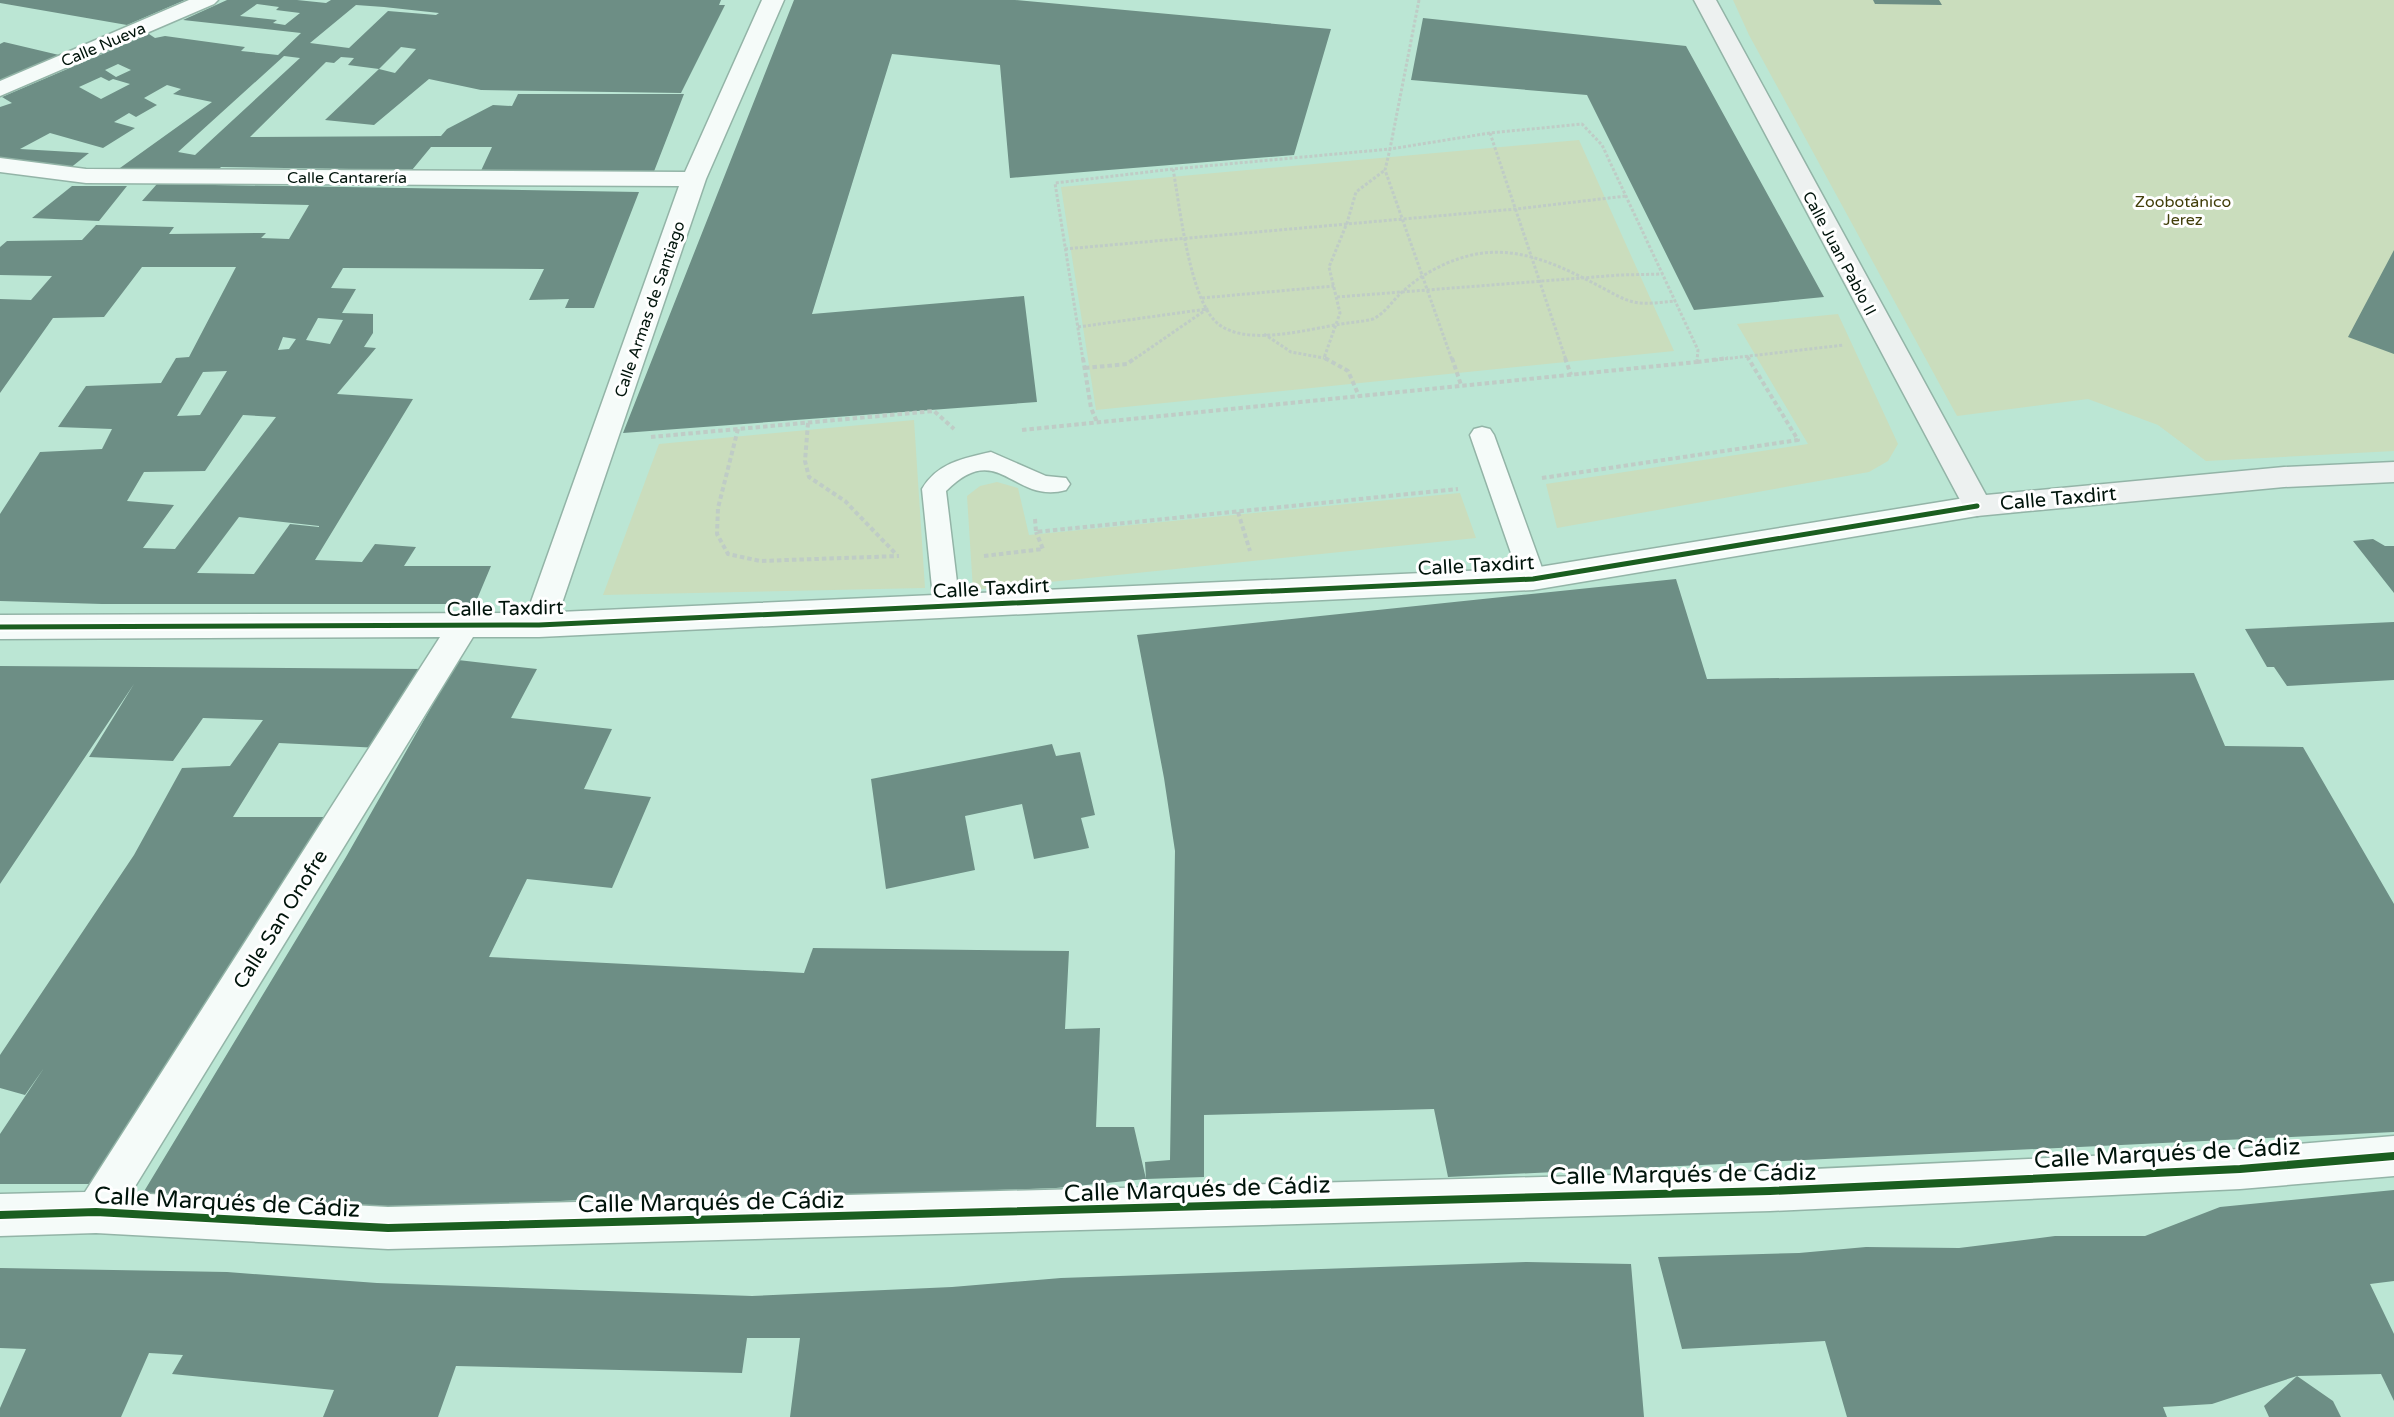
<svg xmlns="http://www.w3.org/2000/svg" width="2394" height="1417" viewBox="0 0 2394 1417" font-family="'Varela Round',sans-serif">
  <rect width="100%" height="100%" fill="#bbe6d4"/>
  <path fill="#caddbd" d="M 1733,0 L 2394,0 L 2394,451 L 2206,461 L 2158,425 L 2088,399 L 1957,416 L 1749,35 Z
    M 1579,140 L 1674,351 L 1096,410 L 1061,187 Z
    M 1838,314 L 1898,444 L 1888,461 L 1869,472 L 1557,528 L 1546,484 L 1808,444 L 1737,324 Z
    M 914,420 L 925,588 L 603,595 L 659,444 Z
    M 997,482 L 1018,488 L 1029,535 L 1460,493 L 1476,538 L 973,590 L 967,496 L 980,486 Z"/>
  <path fill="#6d8e85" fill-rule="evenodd" d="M 0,0 L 185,0 L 127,25 L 0,3 Z
    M 227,0 L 297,0 L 326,3 L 331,0 L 721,0 L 719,5 L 725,5 L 681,93 L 481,90 L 429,79 L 374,125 L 325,120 L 379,69 L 395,73 L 416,49 L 401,47 L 379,69 L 348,65 L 354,58 L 341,57 L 334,63 L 326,62 L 250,137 L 441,136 L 447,129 L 493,105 L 512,106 L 518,94 L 684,94 L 653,174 L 479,175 L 492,147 L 431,147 L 412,170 L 221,167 L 214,174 L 113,173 L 212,102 L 173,94 L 181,89 L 167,85 L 144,98 L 157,105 L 136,117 L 129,113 L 114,122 L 135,128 L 103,148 L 50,133 L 20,149 L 89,153 L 69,169 L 0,161 L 0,107 L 12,103 L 2,97 L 149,34 L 155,38 L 165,36 L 245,47 L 241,51 L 278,55 L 301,33 L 183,20 ZM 257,4 L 279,7 L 276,10 L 300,13 L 285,25 L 273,23 L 277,20 L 240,16 ZM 356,5 L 384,7 L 439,13 L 436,15 L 388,11 L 349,48 L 310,43 ZM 284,56 L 300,58 L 195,155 L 178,152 ZM 118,64 L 131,70 L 116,77 L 105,70 ZM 101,77 L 109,81 L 113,79 L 130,84 L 101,99 L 79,87 Z
    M 794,0 L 1015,0 L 1331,29 L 1294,155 L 1010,178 L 1000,65 L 892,54 L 812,314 L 1024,296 L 1037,402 L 623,433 Z
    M 1873,0 L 1939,0 L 1942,5 L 1875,4 Z
    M 1423,18 L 1686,46 L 1824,297 L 1694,310 L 1587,95 L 1411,80 Z
    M 4,42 L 59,55 L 0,80 L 0,44 Z
    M 157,184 L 639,192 L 594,308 L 565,308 L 569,299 L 529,300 L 544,269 L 343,268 L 331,288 L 356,289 L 342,313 L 373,314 L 373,333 L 364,347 L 376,348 L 337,394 L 413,399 L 315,560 L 362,562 L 375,544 L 416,547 L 404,566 L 491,566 L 475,604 L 102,604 L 0,601 L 0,514 L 40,452 L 102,449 L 112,429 L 58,427 L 86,386 L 161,383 L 176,358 L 189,357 L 236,267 L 142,267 L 104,317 L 53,318 L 0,393 L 0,299 L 31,300 L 52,276 L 0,275 L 0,247 L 7,241 L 82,240 L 96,225 L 174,227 L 169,234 L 266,233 L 261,238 L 289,239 L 309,205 L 142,201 ZM 318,318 L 343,320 L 330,344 L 306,340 ZM 283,337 L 296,339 L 289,349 L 278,350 ZM 227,371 L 200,415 L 177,416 L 203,372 ZM 243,415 L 276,417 L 175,549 L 143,548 L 174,505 L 127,501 L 144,472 L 205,471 ZM 239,517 L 319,526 L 319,527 L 290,524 L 254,574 L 197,573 Z
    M 72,186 L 127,186 L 99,221 L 32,218 Z
    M 2394,250 L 2394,354 L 2348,337 Z
    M 2373,539 L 2385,546 L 2394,546 L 2394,593 L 2353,541 Z
    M 1676,579 L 1707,679 L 2194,673 L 2225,746 L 2303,747 L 2394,904 L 2394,1132 L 1448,1177 L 1434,1109 L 1204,1115 L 1204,1177 L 1146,1179 L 1145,1162 L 1170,1160 L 1175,851 L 1164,778 L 1137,635 Z
    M 2394,622 L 2394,680 L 2287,686 L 2274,667 L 2267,667 L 2245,629 Z
    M 458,660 L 537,669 L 511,718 L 612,729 L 584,789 L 651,797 L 612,888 L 527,879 L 489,957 L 804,973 L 813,948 L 1069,951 L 1065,1029 L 1100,1028 L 1096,1127 L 1134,1127 L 1146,1179 L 1056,1188 L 714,1200 L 602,1199 L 370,1210 L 137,1203 L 346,857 Z
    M 0,666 L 427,669 L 380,748 L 279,743 L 233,817 L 331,817 L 101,1184 L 0,1184 L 0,1134 L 44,1068 L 25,1095 L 0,1088 L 0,1055 L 134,855 L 182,768 L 230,766 L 263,720 L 203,718 L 173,761 L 89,757 L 134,684 L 0,884 Z
    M 1052,744 L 1056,756 L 1080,752 L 1095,815 L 1081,818 L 1089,848 L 1034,859 L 1022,804 L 965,816 L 975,870 L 886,889 L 871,779 Z
    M 2394,1190 L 2394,1281 L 2370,1284 L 2394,1334 L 2394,1401 L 2381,1374 L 2297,1376 L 2333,1401 L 2341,1417 L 2269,1417 L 2264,1406 L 2297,1376 L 2212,1404 L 2163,1407 L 2167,1417 L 1847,1417 L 1825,1341 L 1682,1349 L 1658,1257 L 1799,1253 L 1866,1247 L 1959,1248 L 2055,1236 L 2145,1236 L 2220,1207 Z
    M 1527,1262 L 1631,1264 L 1644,1417 L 790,1417 L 800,1338 L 747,1338 L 742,1373 L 456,1366 L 438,1417 L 323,1417 L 334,1390 L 172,1374 L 183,1355 L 149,1353 L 121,1417 L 0,1417 L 0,1408 L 26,1349 L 0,1348 L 0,1268 L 227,1272 L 377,1283 L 752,1296 L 952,1287 L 1061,1278 Z"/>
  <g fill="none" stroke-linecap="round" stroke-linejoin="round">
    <g stroke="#93b4a7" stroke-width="3">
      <path id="lane" d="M 1482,427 L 1490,429 L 1494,435 L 1546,579 L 1542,586 L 1533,588 L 1524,586 L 1520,579 L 1470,435 L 1474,429 Z
        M 991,452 L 1046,476 L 1066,478 L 1070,484 L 1066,490 C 1013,505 999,438 946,491 L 960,607 L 956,614 L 947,617 L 938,614 L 934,607 L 922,489 C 937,463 964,458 991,452 Z"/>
    </g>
    <g stroke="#93b4a7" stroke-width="3">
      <path id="street" d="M 189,0 L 218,0 L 214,4 L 0,96 L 0,81 Z
        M 762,0 L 784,0 L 706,179 L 559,612 L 1533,568 L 1977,496 L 1987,499 L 1992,506 L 1987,513 L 1977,516 L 1533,590 L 539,637 L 473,637 L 131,1193 L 388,1207 L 1770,1171 L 2240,1149 L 2394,1136 L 2394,1176 L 2240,1189 L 1770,1211 L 388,1249 L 96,1233 L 0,1236 L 0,1194 L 85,1192 L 440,637 L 0,639 L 0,615 L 527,613 L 679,186 L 86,183 L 0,172 L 0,158 L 86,169 L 685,172 Z"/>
    </g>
    <g stroke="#93b4a7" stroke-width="3">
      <path id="secondary" d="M 1694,0 L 1716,0 L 1986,495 L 2284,467 L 2394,462 L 2394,482 L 2284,487 L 1977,516 L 1967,513 Z"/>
    </g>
    <path stroke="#bfccc6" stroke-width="3" stroke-dasharray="3 2" stroke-linecap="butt" d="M 1419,0 L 1390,149 L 1490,133 L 1582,124 L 1602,145 L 1698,350 L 1697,360
      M 1490,133 L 1566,360
      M 1173,169 C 1180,207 1189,296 1216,322 C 1244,348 1308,329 1341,324 C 1352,322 1362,322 1373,319 C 1384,314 1391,303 1399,295 C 1415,279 1437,266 1458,259 C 1508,241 1553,262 1597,285 C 1611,292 1624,301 1639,303 C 1651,304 1664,302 1676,301
      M 1065,249 L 1516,209 L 1626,196
      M 1337,297 L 1620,275 L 1663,274
      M 1202,298 L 1334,286
      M 1078,327 L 1207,309 L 1133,360
      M 1264,334 L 1291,352 L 1324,358
      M 1747,356 L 1749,360
      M 1083,360 L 1055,183 L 1173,169 L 1390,149 L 1385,170 L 1452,360
      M 1327,360 L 1324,358 L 1340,313 L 1329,267 L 1347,223 L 1356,192 L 1385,170
      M 1715,360 L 1844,345"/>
    <path stroke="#bfccc6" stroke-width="4" stroke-dasharray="4.5 3" stroke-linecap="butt" d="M 1083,358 L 1091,408 L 1097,422
      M 1325,358 L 1348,371 L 1359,396
      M 1452,358 L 1461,385
      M 1565,358 L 1571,375
      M 1697,362 L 1728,358
      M 1085,368 L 1127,364 L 1135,358
      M 808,423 L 805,461 L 809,477 L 845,501 L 896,554
      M 738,429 L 718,508 L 717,534 L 728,554 L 760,561 L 899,556
      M 1022,430 L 1697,362 L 1697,358
      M 651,437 L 934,411 L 954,429
      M 1542,478 L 1798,440 L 1748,358
      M 1238,512 L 1250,551
      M 1035,519 L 1036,532 L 1458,489
      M 984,556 L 1043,549 L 1036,532"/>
    <use href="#lane" fill="#f5fbf9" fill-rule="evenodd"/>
    <use href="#street" fill="#f5fbf9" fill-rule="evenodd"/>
    <use href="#secondary" fill="#edf1f0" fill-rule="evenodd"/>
    <g stroke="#fff" stroke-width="9">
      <path id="cycleway-far1" d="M 0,627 L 539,625 L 1533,579 L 1977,506"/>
    </g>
    <g stroke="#fff" stroke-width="11">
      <path id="cycleway" d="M 0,1215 L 96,1212 L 388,1228 L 1770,1191 L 2240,1169 L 2394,1156"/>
    </g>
    <use href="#cycleway-far1" stroke="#1b5e20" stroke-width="5"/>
    <use href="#cycleway" stroke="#1b5e20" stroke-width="8"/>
  </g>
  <g text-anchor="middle" stroke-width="6" stroke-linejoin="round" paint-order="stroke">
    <g font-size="16" fill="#00140b" stroke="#fff">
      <text transform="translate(103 44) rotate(-23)" y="6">Calle Nueva</text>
      <text x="347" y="183">Calle Cantarería</text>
      <text transform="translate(1840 253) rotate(62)" y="6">Calle Juan Pablo II</text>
      <text transform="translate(649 309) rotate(-71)" y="6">Calle Armas de Santiago</text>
    </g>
    <g font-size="16" fill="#413e09" stroke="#fff">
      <text x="2183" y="207">Zoobotánico<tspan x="2183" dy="18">Jerez</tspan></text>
    </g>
    <g font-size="20" fill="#00140b" stroke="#fff">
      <text transform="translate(2058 498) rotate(-5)" y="7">Calle Taxdirt</text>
      <text transform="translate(1476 565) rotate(-3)" y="7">Calle Taxdirt</text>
      <text transform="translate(991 588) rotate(-3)" y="7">Calle Taxdirt</text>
      <text transform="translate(505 608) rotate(-1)" y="7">Calle Taxdirt</text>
      <text transform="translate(280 919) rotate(-58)" y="7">Calle San Onofre</text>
    </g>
    <g font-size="24" fill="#00140b" stroke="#fff">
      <text transform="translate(2167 1153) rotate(-3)" y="8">Calle Marqués de Cádiz</text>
      <text transform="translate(1683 1174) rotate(-1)" y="8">Calle Marqués de Cádiz</text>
      <text transform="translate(1197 1189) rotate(-2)" y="8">Calle Marqués de Cádiz</text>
      <text transform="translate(227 1202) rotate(3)" y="8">Calle Marqués de Cádiz</text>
      <text transform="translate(711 1202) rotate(-1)" y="8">Calle Marqués de Cádiz</text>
    </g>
  </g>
</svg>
